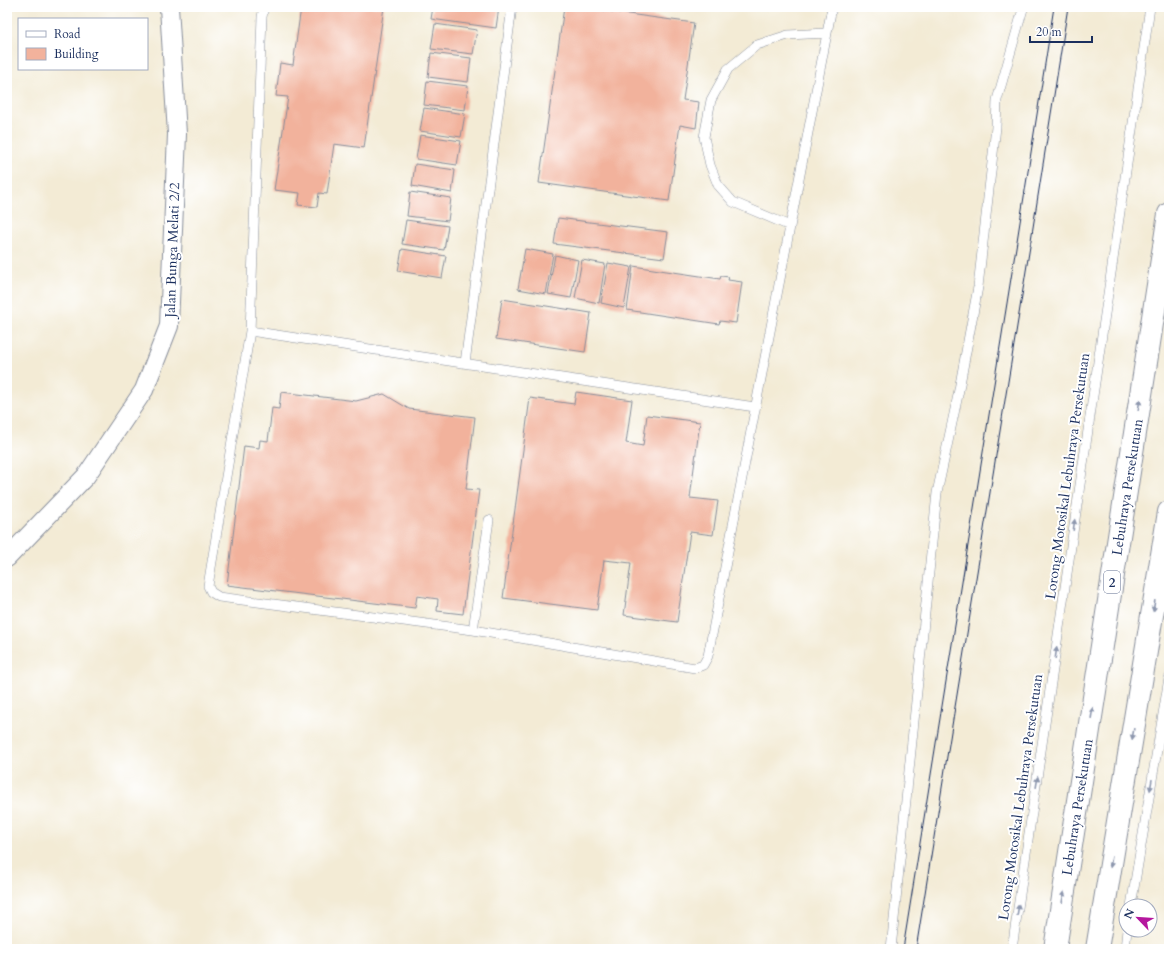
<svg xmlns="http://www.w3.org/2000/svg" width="1176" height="956" viewBox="0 0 1176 956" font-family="Cardo,serif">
  <rect width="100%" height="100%" fill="#fff"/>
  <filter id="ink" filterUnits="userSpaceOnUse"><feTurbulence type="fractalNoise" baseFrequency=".025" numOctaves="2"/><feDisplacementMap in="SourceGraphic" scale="8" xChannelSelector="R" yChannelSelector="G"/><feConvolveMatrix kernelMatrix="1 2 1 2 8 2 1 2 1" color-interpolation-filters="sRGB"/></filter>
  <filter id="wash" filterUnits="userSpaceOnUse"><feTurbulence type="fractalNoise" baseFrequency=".012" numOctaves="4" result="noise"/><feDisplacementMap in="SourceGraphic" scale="16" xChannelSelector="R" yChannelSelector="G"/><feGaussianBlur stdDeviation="0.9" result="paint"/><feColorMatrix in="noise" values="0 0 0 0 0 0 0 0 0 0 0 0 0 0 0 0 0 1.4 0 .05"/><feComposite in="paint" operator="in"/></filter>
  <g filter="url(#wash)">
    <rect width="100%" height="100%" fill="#f3ebd5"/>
    <g id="blocks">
      <path fill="#f2b29c" d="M 301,7 L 384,7 L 364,148 L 334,144 L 327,194 L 319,193 L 317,207 L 298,205 L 300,193 L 274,190 L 288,97 L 276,96 L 280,63 L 293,65 Z
        M 433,7 L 499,7 L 496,28 L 431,19 Z
        M 564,7 L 577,7 L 694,23 L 683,100 L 699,102 L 696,128 L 680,125 L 669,201 L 539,183 Z
        M 435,24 L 477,30 L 473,54 L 431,49 Z
        M 431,53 L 471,58 L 468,82 L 428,77 Z
        M 427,81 L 468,86 L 465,110 L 424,105 Z
        M 424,108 L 465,114 L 461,137 L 420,131 Z
        M 420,135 L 461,141 L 457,165 L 416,159 Z
        M 415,164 L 455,170 L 452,193 L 412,186 Z
        M 410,192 L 451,198 L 448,221 L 407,216 Z
        M 558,218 L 668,232 L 664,258 L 554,244 Z
        M 406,220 L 448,226 L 444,250 L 402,244 Z
        M 402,249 L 446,256 L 442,278 L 398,271 Z
        M 525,249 L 553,254 L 546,294 L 518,289 Z
        M 555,255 L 578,260 L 571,298 L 548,294 Z
        M 582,260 L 605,264 L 599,303 L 575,298 Z
        M 608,263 L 631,267 L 624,308 L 601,303 Z
        M 633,266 L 720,279 L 721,276 L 729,277 L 728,280 L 742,282 L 736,323 L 720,321 L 719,324 L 627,310 Z
        M 502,299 L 591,313 L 585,352 L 496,339 Z
        M 281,392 L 356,401 L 384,394 L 409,409 L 475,417 L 466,489 L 479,490 L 463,614 L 437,611 L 438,599 L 417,596 L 415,608 L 227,585 L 244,446 L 259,448 L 260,440 L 268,441 L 272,408 L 279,409 Z
        M 576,392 L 632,400 L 626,443 L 643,446 L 647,415 L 700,422 L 690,498 L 718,501 L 713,535 L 690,532 L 677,622 L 624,615 L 631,563 L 604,560 L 597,610 L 503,598 L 530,398 L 574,404 Z"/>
    </g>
  </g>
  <g filter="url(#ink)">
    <use href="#blocks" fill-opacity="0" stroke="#878d9a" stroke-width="1"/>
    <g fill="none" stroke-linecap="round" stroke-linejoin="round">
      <g stroke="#878d9a" stroke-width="10">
        <path id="service" d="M 264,7 L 262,17 L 250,331 L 208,586 L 211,592 L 219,597 L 473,630 L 695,668 L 703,665 L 708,656 L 832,7
          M 790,226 L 733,202 L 718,185 L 710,165 L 704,137 L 711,100 L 728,69 L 757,45 L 788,35 L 827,33
          M 250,331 L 755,407
          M 465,363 L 512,7
          M 473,630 L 489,520
          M 1131,906 L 1169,678
          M 891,949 L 937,493 L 958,395 L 978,287 L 996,127 L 997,100 L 1023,9 L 1024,7
          M 1012,949 L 1150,7
          M 1125,949 L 1127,930"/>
      </g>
      <g stroke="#878d9a" stroke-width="20">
        <path id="minor" d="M 7,558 L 86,476 L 144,390 L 169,326 L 177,134 L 169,7"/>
      </g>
      <g stroke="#878d9a" stroke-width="24">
        <path id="trunk" d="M 1055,949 L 1169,214
          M 1097,949 L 1169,512"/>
      </g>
      <use href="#service" stroke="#fff" stroke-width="9"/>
      <use href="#minor" stroke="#fff" stroke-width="18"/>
      <use href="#trunk" stroke="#fff" stroke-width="22"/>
      <path stroke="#1b2f5e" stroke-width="1" d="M 903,949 C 953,635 1005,321 1054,7
        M 916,949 C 966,635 1019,321 1068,7"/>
    </g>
    <defs><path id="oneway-solid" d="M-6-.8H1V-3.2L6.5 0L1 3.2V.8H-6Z"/></defs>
    <g fill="#8d97ae">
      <use href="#oneway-solid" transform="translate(1139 405) rotate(-81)"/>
      <use href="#oneway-solid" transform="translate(1074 525) rotate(-82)"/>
      <use href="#oneway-solid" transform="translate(1154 606) rotate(99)"/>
      <use href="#oneway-solid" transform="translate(1056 653) rotate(-82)"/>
      <use href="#oneway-solid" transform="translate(1092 713) rotate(-81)"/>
      <use href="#oneway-solid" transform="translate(1133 734) rotate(99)"/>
      <use href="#oneway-solid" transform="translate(1037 782) rotate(-81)"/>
      <use href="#oneway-solid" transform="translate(1151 785) rotate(100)"/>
      <use href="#oneway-solid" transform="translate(1111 862) rotate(99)"/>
      <use href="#oneway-solid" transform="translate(1063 897) rotate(-81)"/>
      <use href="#oneway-solid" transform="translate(1018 910) rotate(-81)"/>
    </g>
  </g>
  <g text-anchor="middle" stroke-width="4" stroke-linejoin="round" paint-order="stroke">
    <rect fill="#fff" stroke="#5f6d8e" stroke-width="1" x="1104" y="571" width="16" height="22" rx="3"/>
    <g font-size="13" font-weight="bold" fill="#1b2f5e">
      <text x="1112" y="587">2</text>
    </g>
    <g font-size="14" fill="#1b2f5e" stroke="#fff">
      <text transform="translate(172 250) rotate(-88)" y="5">Jalan Bunga Melati 2/2</text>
      <text transform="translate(1067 476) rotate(-82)" y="5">Lorong Motosikal Lebuhraya Persekutuan</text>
      <text transform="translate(1127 487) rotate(-81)" y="5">Lebuhraya Persekutuan</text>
      <text transform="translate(1020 797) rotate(-82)" y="5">Lorong Motosikal Lebuhraya Persekutuan</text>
      <text transform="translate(1077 807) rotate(-81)" y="5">Lebuhraya Persekutuan</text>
    </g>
  </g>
  <rect width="1176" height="956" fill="none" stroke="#fff" stroke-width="24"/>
  <rect x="18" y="18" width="130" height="52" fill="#ffffff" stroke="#a4acbf"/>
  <rect x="26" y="31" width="20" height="6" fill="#ffffff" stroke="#a4acbf"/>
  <text x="54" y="38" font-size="12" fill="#1b2f5e">Road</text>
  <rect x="26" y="48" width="20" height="12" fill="#f2b29c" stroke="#a4acbf"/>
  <text x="54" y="58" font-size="12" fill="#1b2f5e">Building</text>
  <g transform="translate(1138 918) rotate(295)"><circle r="19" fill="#ffffff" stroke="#a4acbf"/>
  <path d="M0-3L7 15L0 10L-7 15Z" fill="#b5179e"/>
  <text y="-6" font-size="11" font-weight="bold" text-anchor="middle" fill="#1b2f5e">N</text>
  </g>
  <path d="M1030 36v6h62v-6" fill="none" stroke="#1b2f5e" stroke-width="2"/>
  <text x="1036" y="36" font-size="12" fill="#1b2f5e" stroke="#ffffff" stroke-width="3" paint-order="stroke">20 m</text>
</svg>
